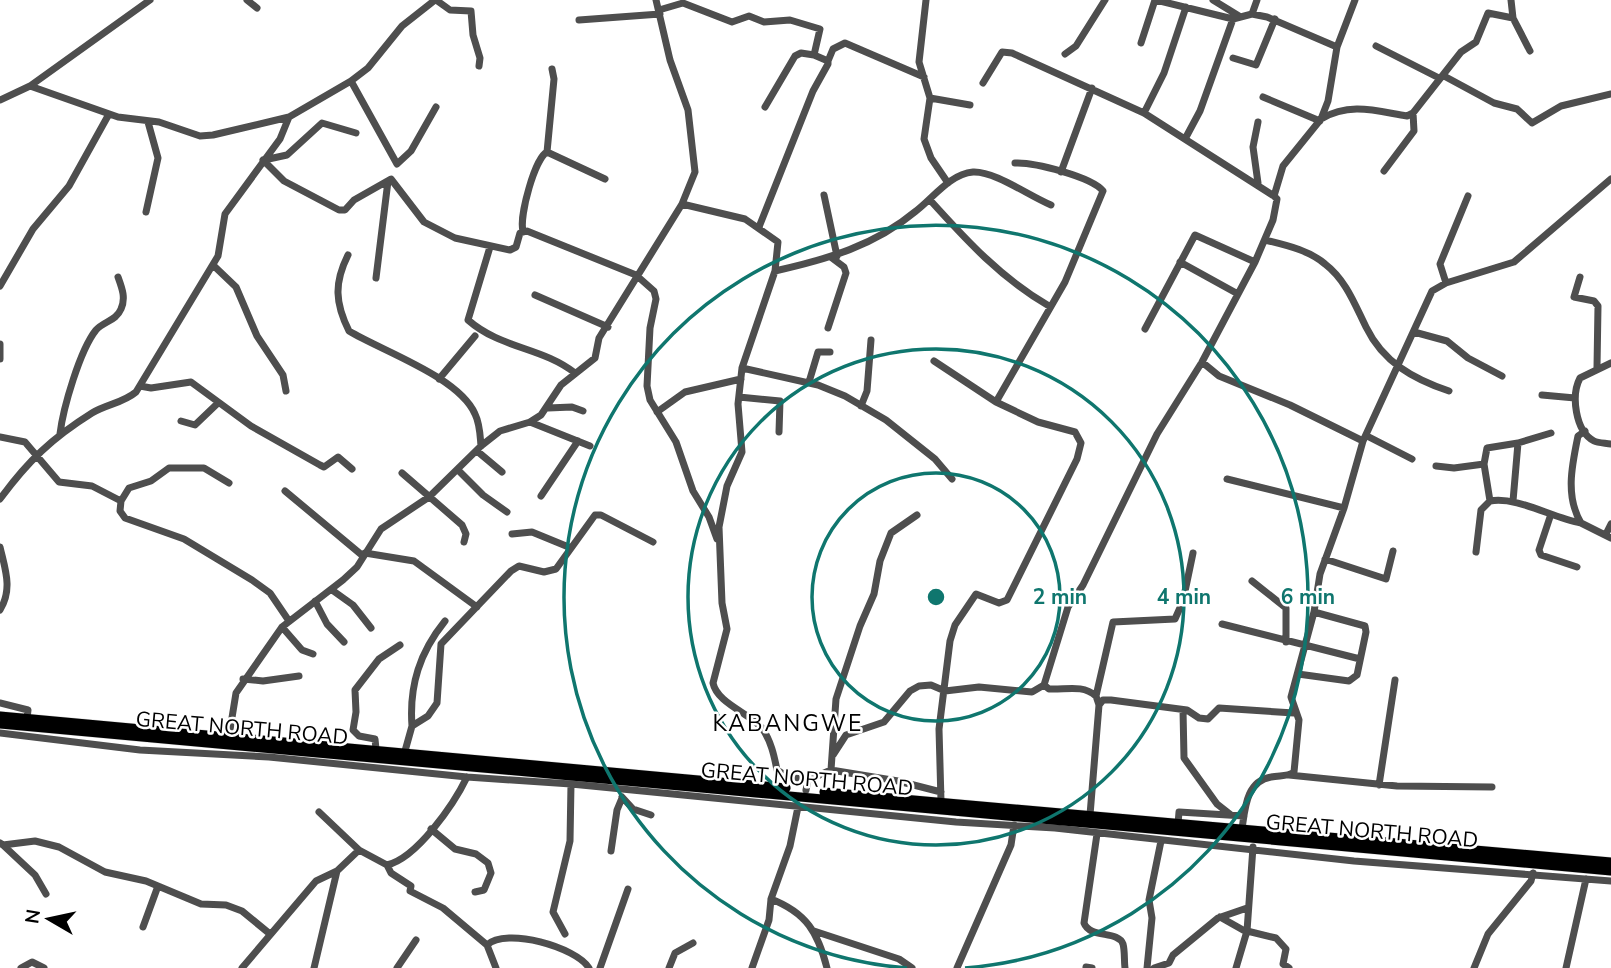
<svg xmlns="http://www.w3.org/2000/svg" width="1611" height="968" viewBox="0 0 1611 968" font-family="'Nunito Sans',sans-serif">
  <rect width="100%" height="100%" fill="#fff"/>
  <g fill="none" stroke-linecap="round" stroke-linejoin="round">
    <g stroke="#dbdbdb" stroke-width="10">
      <path id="major" d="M 0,716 L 786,788
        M 0,724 L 1611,871
        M 824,792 L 1611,862"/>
    </g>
    <path stroke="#4e4e4e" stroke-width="7" d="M 247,0 L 257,8
      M 436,0 L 450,10 L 471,11 L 473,35 L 480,58 L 479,66
      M 926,0 L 919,62 L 930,98 L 924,139 L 931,158 L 948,183
      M 1156,0 L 1233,19 L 1252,14 L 1267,17 L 1337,47
      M 1213,0 L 1239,16
      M 659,10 L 683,3 L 732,22 L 749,16 L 764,22 L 790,20 L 820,29 L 814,55 L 828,61 L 828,64 L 813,91 L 759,227
      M 1252,14 L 1257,0
      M 1513,18 L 1530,51
      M 579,20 L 660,14
      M 1141,43 L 1155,0
      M 1376,46 L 1439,78
      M 1065,54 L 1076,46 L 1105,0
      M 1233,58 L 1256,65 L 1275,19
      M 828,61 L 833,49 L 845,43 L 924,77
      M 1444,76 L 1494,103 L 1517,109 L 1532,123 L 1561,106 L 1611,94
      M 351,81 L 397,164 L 411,151 L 436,107
      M 983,83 L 1002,52 L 1012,53 L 1144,113 L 1274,196
      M 30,86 L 150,0
      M 1263,97 L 1320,121
      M 930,98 L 970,105
      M 0,100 L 30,86 L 118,117 L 159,122 L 200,136 L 213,135 L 289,117 L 351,81 L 368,68 L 402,26 L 435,0
      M 765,107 L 795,56 L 801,53 L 814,55
      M 1144,113 L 1164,73 L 1186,7
      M 1321,119 C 1350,102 1376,111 1407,116 L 1413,113 L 1461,52 L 1476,42 L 1488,13 L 1513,18 L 1511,0
      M 1185,139 L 1200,111 L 1233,19
      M 547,152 L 605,179
      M 263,160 L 284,181 L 339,210 L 345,210 L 354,200 L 391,179 L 424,222 L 455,238 L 510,250 L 516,247 L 520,233 L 527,231 L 636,275 L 654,291 L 656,299 L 650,328 L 647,386 L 650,400 L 676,442 L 693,491 L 709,517 L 717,539
      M 264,160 L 287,155 L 322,123 L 356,133
      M 1384,171 L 1414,131 L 1413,113
      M 1061,172 L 1092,88
      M 1258,183 L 1253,147 L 1258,122
      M 824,195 L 837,256
      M 930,200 C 967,241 1001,278 1049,306
      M 682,204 L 745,219 L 778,242 L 775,271 L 742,368 L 738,404 L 742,452 L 727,486 L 719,527 L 722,603 L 727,629 L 713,683 C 717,703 749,713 762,728 C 771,741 774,755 777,770 L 788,777 L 808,780 L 806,790
      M 146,212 L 158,158 L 148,122
      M 523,231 C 519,216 535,158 547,152 L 554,79 L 552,69
      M 1265,240 C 1285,245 1309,250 1325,264 C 1346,280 1355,305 1366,327 C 1383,362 1413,379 1449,391
      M 490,247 L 468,320 C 501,349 542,347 575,373
      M 348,255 C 334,283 335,303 349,331 C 382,351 459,377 475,414 C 480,424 480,435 481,446
      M 1180,262 L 1238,294
      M 214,266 L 236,287 L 257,336 L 283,375 L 286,391
      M 775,271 C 828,259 874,246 916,211 C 933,198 950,174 973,172 C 995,171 1029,196 1051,205
      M 1580,277 L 1574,297 L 1594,301 L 1598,306 L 1597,367
      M 376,278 L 388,181
      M 1446,283 L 1440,264 L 1468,196
      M 0,286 L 33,229 L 69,186 L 109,114
      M 535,295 L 608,327
      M 828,328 L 846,273 L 844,267 L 832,258
      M 1145,329 L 1195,235 L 1255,262
      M 1414,332 L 1447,341 L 1468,358 L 1502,376
      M 0,344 L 0,359
      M 934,361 L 996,402
      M 1202,362 L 1219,376 L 1290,405 L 1363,441
      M 1611,363 L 1580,378 C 1571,395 1575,431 1594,441 C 1598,443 1606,443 1611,444
      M 742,368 L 818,385 L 845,396 L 886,420 L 935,459 L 952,479
      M 439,379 L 475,336
      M 809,382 L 818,352 L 830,352
      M 140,386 L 151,388 L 191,382 L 251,426 L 320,465 L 324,467 L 338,457 L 352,469
      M 1542,395 L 1575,398
      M 739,397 L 780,401 L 779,432
      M 861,406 L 867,391 L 871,340
      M 548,408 L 572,407 L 583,411
      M 657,412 L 685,392 L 741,379
      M 181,421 L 195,425 L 218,403
      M 530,422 L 590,446
      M 1585,431 L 1578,436 C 1572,465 1565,496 1581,523 L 1611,538
      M 60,434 C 63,408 80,350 96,330 C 104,321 116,321 121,309 C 126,298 122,288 118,277
      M 1367,436 L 1412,459
      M 0,437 L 25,442 L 59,482 L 92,486 L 121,501 L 120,511 L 125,518 L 184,539 L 252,580 L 270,593 L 289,621
      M 477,451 L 502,472
      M 1436,466 L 1454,468 L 1484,464
      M 459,471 L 483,495 L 507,512
      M 402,473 L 462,525 L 466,534 L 464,542
      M 1227,479 L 1344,508
      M 285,491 L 363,556
      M 541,496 L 578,441
      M 0,499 C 28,461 52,438 92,413 C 107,404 123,403 136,392 L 218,256 L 225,214 L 280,139 L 289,117
      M 121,501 L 129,488 L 151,481 L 169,468 L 204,468 L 229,483
      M 1490,501 L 1484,464 L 1487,448 L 1518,443
      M 1513,501 L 1518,443 L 1551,433
      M 1550,517 L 1539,550 L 1541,555 L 1577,567
      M 512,534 L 532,532 L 571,548
      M 1606,534 L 1611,524
      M 0,547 C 5,569 13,589 0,610
      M 1476,552 L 1481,510 L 1490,501 C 1517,496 1552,518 1581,523
      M 365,553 L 414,561 L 477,607
      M 1325,559 L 1386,579 L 1393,551
      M 1252,581 L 1286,608 L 1286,642
      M 332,590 L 353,605 L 371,628
      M 315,601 L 327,624 L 344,642
      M 1222,624 L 1360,659
      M 282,627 L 302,650 L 313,654
      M 1298,674 L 1349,681 L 1357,675 L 1366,632 L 1365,626 L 1314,612
      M 243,679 L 263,681 L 299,676
      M 1044,685 L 1049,689 C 1066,690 1082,684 1096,696
      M 0,703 L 28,710 L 27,718
      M 1099,705 L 1103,700 L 1111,700 L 1187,710 L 1199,718 L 1208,719 L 1219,708 L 1294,713
      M 1183,710 L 1184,758 L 1217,804 L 1231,815
      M 412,726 C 409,685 420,652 445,621
      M 0,733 L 140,750 L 269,757 L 467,777 L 571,784 L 956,822 L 1055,828 L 1354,861 L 1611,881
      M 229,736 L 236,693 L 282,627 L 343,580 L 357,567 L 381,529 L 429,497 L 481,446 L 500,431 L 530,422 L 541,415 L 561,385 L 595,358 L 599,338 L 682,204 L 695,172 L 688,110 L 670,60 L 656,0
      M 376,749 L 375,739 L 359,736 L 353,730 L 356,712 L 355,690 L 379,659 L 400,645
      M 405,751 L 412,726 L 428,716 L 437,703 L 441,644 L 511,571 L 519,566 L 544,572 L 556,569 L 595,515 L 601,515 L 653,542
      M 833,755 L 846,735 L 884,722 L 910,691 L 919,686 L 931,685 L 945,691 L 979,687 L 1032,692 L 1044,685 L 1068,607 L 1083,585 L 1157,434 L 1202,362 L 1255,262 L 1273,220 L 1277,199 L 1274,196 L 1283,166 L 1321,119 L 1328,101 L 1337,47 L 1355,0
      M 831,770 L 836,699 L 860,626 L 874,594 L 880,561 L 891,533 L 917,515
      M 1289,775 L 1397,786 L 1492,787
      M 808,780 L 831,770 L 898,781 L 941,792
      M 1379,785 L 1395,680
      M 622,797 L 633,809 L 651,815
      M 941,801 L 939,729 L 950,641 L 955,625 L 976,594 L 999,603 L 1007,600 L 1077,459 L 1081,443 L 1075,432 L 1038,422 L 996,402 L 1065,282 L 1103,191 C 1092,177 1034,162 1015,163
      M 319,812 L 359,850 L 387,865 L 391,873 L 411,886 L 410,891 L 443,908 L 487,945 L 496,968
      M 1090,815 L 1099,705 L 1096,696 L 1113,622 L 1175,619 L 1183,601 L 1193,553
      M 1178,824 L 1179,812 L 1244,816
      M 431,829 L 455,849 L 476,854 L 488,863 L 491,873 L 484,890 L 475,892
      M 1242,829 C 1245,809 1246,781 1271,777 C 1280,775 1287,777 1294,772 L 1299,720 L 1291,697 L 1314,612 L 1320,574 L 1344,508 L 1363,441 L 1432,291 L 1446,283 L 1514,262 L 1611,179
      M 1097,834 L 1084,923 C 1090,939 1118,930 1123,944 C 1125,951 1124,961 1125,968
      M 0,843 L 3,845 L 35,841 L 59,847 L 105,872 L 146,881 L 201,904 L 226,905 L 242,911 L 270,934
      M 3,845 L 35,875 L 46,894
      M 611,851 L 617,810 L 622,798
      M 387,865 C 417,858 454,804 467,777
      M 771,899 C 807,913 818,933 827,968
      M 1220,917 L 1243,930 L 1276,938 L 1286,949 L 1283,964 L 1289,968
      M 143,927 L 158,886
      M 814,931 L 899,959 L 912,968
      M 565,934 L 553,912 L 570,841 L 571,784
      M 487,945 C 506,927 576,947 589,968
      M 1086,967 L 1092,968
      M 21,968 L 32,962 L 44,968
      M 242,968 L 316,881 L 337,871 L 359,850
      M 314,968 L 337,871
      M 397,968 L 416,940
      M 600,968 L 628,889
      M 669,968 L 675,953 L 693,943
      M 752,968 L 769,920 L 771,899 L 790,846 L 798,807
      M 957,968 L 1011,845 L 1014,825
      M 1147,968 L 1152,918 L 1149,900 L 1161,841
      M 1154,968 L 1169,963 L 1173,955 L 1218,918 L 1247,908
      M 1236,968 L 1247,931 L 1253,847
      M 1474,968 L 1488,934 L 1531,881 L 1533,873
      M 1566,968 L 1586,879"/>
    <use href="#major" stroke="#000" stroke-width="9"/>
  </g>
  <g fill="none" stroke="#0f766e" stroke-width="3.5">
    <circle cx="936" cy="597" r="124"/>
    <circle cx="936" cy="597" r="248"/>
    <path d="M907 968A372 372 0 1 1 965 968"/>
  </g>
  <g text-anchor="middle" stroke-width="5" stroke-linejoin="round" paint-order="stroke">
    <g font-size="21" fill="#000" stroke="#fff">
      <text transform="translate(242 728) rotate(5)" y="7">GREAT NORTH ROAD</text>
      <text transform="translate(807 779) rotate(5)" y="7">GREAT NORTH ROAD</text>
      <text transform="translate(1372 831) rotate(5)" y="7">GREAT NORTH ROAD</text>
    </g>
    <g font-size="23" letter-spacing="2" fill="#000" stroke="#fff">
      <text x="788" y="731">KABANGWE</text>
    </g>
  </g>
  <circle cx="936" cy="597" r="10" fill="#0f766e" stroke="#fff" stroke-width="3.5"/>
  <g font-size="21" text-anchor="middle" font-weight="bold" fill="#0f766e" stroke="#fff" stroke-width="5" stroke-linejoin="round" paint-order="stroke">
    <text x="1060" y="604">2 min</text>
    <text x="1184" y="604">4 min</text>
    <text x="1308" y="604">6 min</text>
  </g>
  <g transform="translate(49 919) rotate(279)" stroke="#ffffff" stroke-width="5" paint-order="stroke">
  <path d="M0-5L12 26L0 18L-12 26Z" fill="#000000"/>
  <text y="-10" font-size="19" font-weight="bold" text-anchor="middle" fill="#000000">N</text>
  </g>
</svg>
